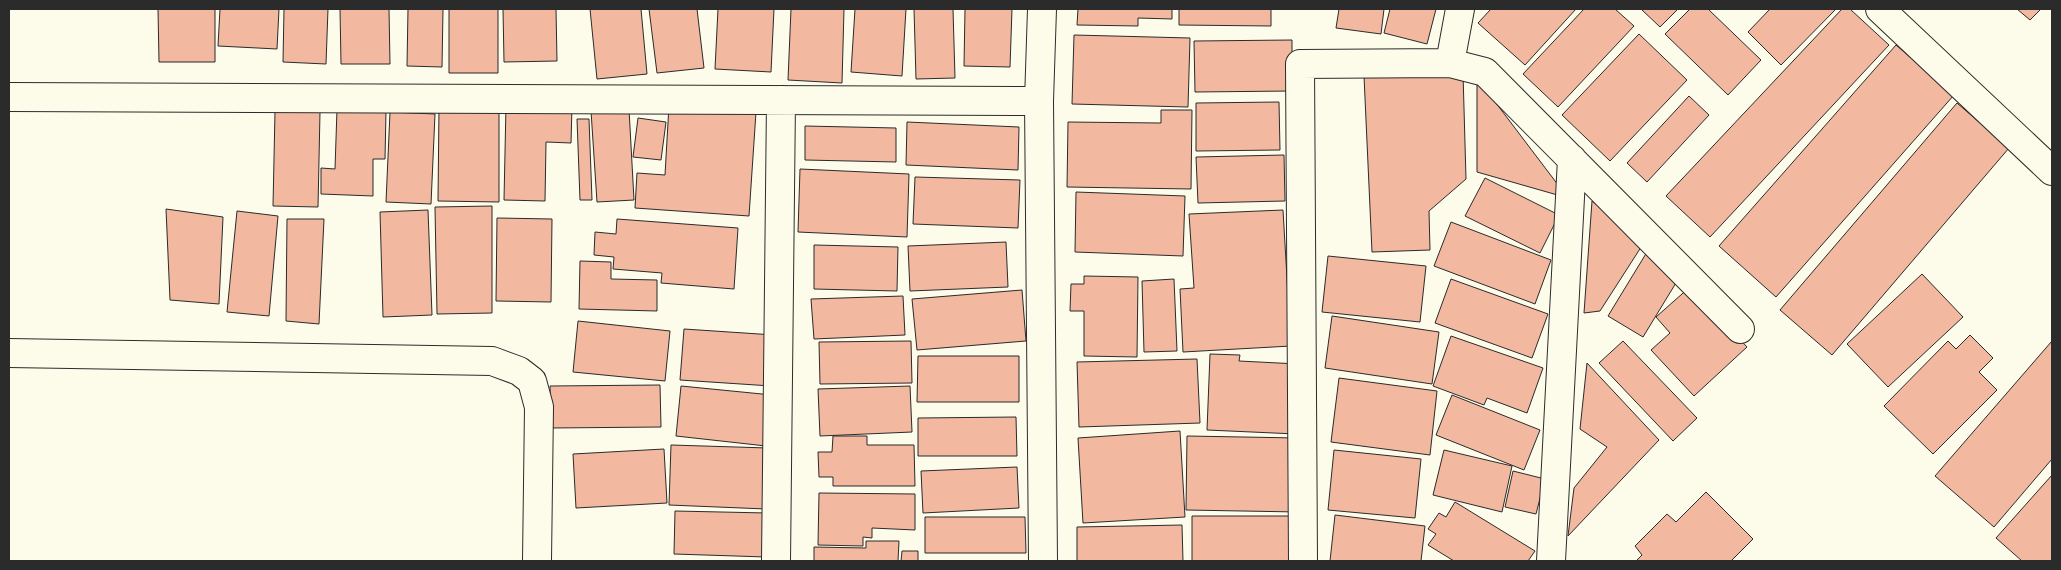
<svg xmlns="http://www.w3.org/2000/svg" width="2061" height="570" viewBox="0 0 2061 570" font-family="Lora,serif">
  <rect width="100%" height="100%" fill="#fdfbea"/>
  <path fill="#f2b8a0" stroke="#2b2b2b" d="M 158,9 L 215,9 L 215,62 L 159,62 Z
    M 220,9 L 279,9 L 277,49 L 218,46 Z
    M 284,9 L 328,9 L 326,64 L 283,62 Z
    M 340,9 L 389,9 L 390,64 L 341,64 Z
    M 408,9 L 443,9 L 442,67 L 407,66 Z
    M 449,9 L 498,9 L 498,73 L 449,73 Z
    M 503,9 L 556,9 L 557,61 L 504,62 Z
    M 590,9 L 641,9 L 647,74 L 597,79 Z
    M 649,9 L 697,9 L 704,68 L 657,73 Z
    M 718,9 L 774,9 L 771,72 L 715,69 Z
    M 791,9 L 844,9 L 842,83 L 788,80 Z
    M 855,9 L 906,9 L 902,76 L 851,72 Z
    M 914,9 L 953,9 L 955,78 L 916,79 Z
    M 965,9 L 1012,9 L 1010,67 L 964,66 Z
    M 1078,9 L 1172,9 L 1172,19 L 1138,18 L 1138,26 L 1077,25 Z
    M 1179,9 L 1271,9 L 1271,26 L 1179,25 Z
    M 1339,9 L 1384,9 L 1381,34 L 1336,28 Z
    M 1390,9 L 1436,9 L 1427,44 L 1384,33 Z
    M 1491,9 L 1576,9 L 1525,65 L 1478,23 Z
    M 1584,9 L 1615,9 L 1634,26 L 1558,107 L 1523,74 Z
    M 1641,9 L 1678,9 L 1660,27 Z
    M 1690,9 L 1708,9 L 1761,60 L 1728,95 L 1665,34 Z
    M 1770,9 L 1836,9 L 1781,65 L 1748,32 Z
    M 1842,9 L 1850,9 L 1889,45 L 1710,237 L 1666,196 Z
    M 2017,9 L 2041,9 L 2030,20 Z
    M 1639,34 L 1687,80 L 1610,161 L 1562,115 Z
    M 1074,35 L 1190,38 L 1188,107 L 1072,104 Z
    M 1292,40 L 1292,91 L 1195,92 L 1194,41 Z
    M 1896,45 L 1954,95 L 1776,297 L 1719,246 Z
    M 1463,73 L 1466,179 L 1429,211 L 1430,250 L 1372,252 L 1364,76 Z
    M 1477,78 L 1568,198 L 1477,172 Z
    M 1689,96 L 1709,115 L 1647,182 L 1627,163 Z
    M 1279,102 L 1280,150 L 1196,151 L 1196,103 Z
    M 1957,103 L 2009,148 L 1832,355 L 1780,310 Z
    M 506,105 L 572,106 L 571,143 L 546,142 L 545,201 L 504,200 Z
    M 669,105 L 756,112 L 749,216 L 635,208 L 637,173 L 665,175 Z
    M 439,107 L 499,108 L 499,202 L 438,201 Z
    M 337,109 L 386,111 L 385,159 L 373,159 L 373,196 L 321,194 L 321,168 L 335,169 Z
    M 629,109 L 634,200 L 597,202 L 591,111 Z
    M 1161,110 L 1192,110 L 1191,189 L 1067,187 L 1068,122 L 1161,123 Z
    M 275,111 L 320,112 L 318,207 L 273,206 Z
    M 390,112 L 435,114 L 431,204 L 386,202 Z
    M 638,118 L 666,122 L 661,160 L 633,157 Z
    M 577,119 L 589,119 L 592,200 L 580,200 Z
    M 907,122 L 1019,127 L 1018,170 L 906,165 Z
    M 805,126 L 896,128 L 896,162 L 805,160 Z
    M 1284,155 L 1285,201 L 1198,203 L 1196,157 Z
    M 800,169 L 909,174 L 907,237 L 798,232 Z
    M 915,177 L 1020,180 L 1018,228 L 913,224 Z
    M 1485,178 L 1559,215 L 1540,253 L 1465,216 Z
    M 1076,192 L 1185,196 L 1183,256 L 1075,252 Z
    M 1592,201 L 1645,241 L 1600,311 L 1584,313 Z
    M 492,206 L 492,313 L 437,314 L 435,207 Z
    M 166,209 L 223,217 L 219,304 L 170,300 Z
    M 428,210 L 432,315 L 383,317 L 380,212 Z
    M 1283,210 L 1291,346 L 1183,352 L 1180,289 L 1194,288 L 1189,214 Z
    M 237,211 L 278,216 L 269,316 L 227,312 Z
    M 497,218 L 552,219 L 551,302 L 496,301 Z
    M 287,219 L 324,219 L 319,324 L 286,321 Z
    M 617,219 L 738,228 L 734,289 L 661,283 L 662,273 L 613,269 L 614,257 L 594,255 L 595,232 L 616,234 Z
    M 1451,222 L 1551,260 L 1535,304 L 1434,266 Z
    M 1006,242 L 1008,287 L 910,291 L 908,246 Z
    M 814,245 L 898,247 L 897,291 L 814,289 Z
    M 1647,252 L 1682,273 L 1643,337 L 1608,316 Z
    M 1328,256 L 1426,266 L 1420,322 L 1322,312 Z
    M 580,261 L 611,262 L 611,279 L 657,280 L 657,311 L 579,309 Z
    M 1922,274 L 1963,317 L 1888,387 L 1847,344 Z
    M 1084,276 L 1138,277 L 1137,357 L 1084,356 L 1084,311 L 1070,311 L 1071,284 L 1084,284 Z
    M 1174,279 L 1177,351 L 1144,352 L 1142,281 Z
    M 1451,279 L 1548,314 L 1532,358 L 1435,323 Z
    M 1691,286 L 1747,347 L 1694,396 L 1651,350 L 1670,333 L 1656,317 Z
    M 1022,290 L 1026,341 L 917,350 L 912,299 Z
    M 903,296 L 905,335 L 814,339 L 811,299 Z
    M 1332,316 L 1439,332 L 1432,384 L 1325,368 Z
    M 578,321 L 670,331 L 665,381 L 573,372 Z
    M 684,329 L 774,335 L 771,386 L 680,380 Z
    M 1970,335 L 1993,358 L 1979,372 L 1997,390 L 1933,454 L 1884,406 L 1948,341 L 1956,349 Z
    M 1451,336 L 1543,368 L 1527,413 L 1487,398 L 1484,405 L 1433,386 Z
    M 911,341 L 912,383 L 820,384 L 819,342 Z
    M 1623,341 L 1697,418 L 1673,441 L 1599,363 Z
    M 2052,341 L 2052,459 L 1994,527 L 1935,476 Z
    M 1210,354 L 1240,355 L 1239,361 L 1298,364 L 1296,434 L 1207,430 Z
    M 918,356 L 1019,356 L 1019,402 L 917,402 Z
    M 1197,359 L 1200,423 L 1079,427 L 1077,362 Z
    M 1587,363 L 1659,440 L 1568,536 L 1574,488 L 1607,447 L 1580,429 Z
    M 1339,378 L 1437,391 L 1430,455 L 1331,442 Z
    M 660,385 L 661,427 L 551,428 L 550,386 Z
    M 681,386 L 772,395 L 766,446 L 676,436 Z
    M 910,386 L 912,432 L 820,436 L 818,389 Z
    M 1452,395 L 1540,430 L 1524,470 L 1436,435 Z
    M 1016,417 L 1017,456 L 918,456 L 918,418 Z
    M 1180,431 L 1185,517 L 1083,523 L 1078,438 Z
    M 833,436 L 867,436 L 867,445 L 914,445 L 915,486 L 833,486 L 833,477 L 819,477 L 818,452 L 832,452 Z
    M 1187,436 L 1298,438 L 1298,512 L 1186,510 Z
    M 671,445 L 768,448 L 766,509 L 669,505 Z
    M 664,449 L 667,503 L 576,508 L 573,454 Z
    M 1334,450 L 1421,459 L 1415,518 L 1328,510 Z
    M 1444,450 L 1512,466 L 1502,512 L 1433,495 Z
    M 1017,467 L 1019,508 L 923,513 L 921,471 Z
    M 1513,471 L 1545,479 L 1536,514 L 1505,507 Z
    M 2052,475 L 2052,561 L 2022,561 L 1996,538 Z
    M 1706,492 L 1753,539 L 1731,561 L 1636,561 L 1642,555 L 1635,546 L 1667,514 L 1676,522 Z
    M 819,493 L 915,494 L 915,530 L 872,528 L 872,538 L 863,537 L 863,546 L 818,545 Z
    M 1455,502 L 1535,551 L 1528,561 L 1454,561 L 1428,545 L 1436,534 L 1428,529 L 1439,513 L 1446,517 Z
    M 675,511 L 767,513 L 766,557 L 674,554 Z
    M 1335,515 L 1425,526 L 1421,561 L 1330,561 Z
    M 1192,516 L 1295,516 L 1295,561 L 1192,561 Z
    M 925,517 L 1025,517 L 1026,553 L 925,553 Z
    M 1182,525 L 1183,561 L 1077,561 L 1077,527 Z
    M 866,541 L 899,541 L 898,561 L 814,561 L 814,547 L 866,548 Z
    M 902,551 L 918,551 L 918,561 L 901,561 Z"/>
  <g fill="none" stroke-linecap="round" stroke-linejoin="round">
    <g stroke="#2b2b2b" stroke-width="30">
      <path id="minor" d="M 1042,9 L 1039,101 L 1043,561
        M 1880,9 L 2052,171
        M 1450,63 L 1460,9
        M 9,97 L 1039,101
        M 9,353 L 492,361 L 519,371 L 532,381 L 539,407 L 537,561
        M 776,561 L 781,100
        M 1303,561 L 1300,64 L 1450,63 L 1485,72 L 1740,329
        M 1551,561 L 1572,159"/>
    </g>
    <use href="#minor" stroke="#fdfbea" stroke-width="28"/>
  </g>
  <rect width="2061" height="570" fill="none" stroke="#2b2b2b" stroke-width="20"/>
</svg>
